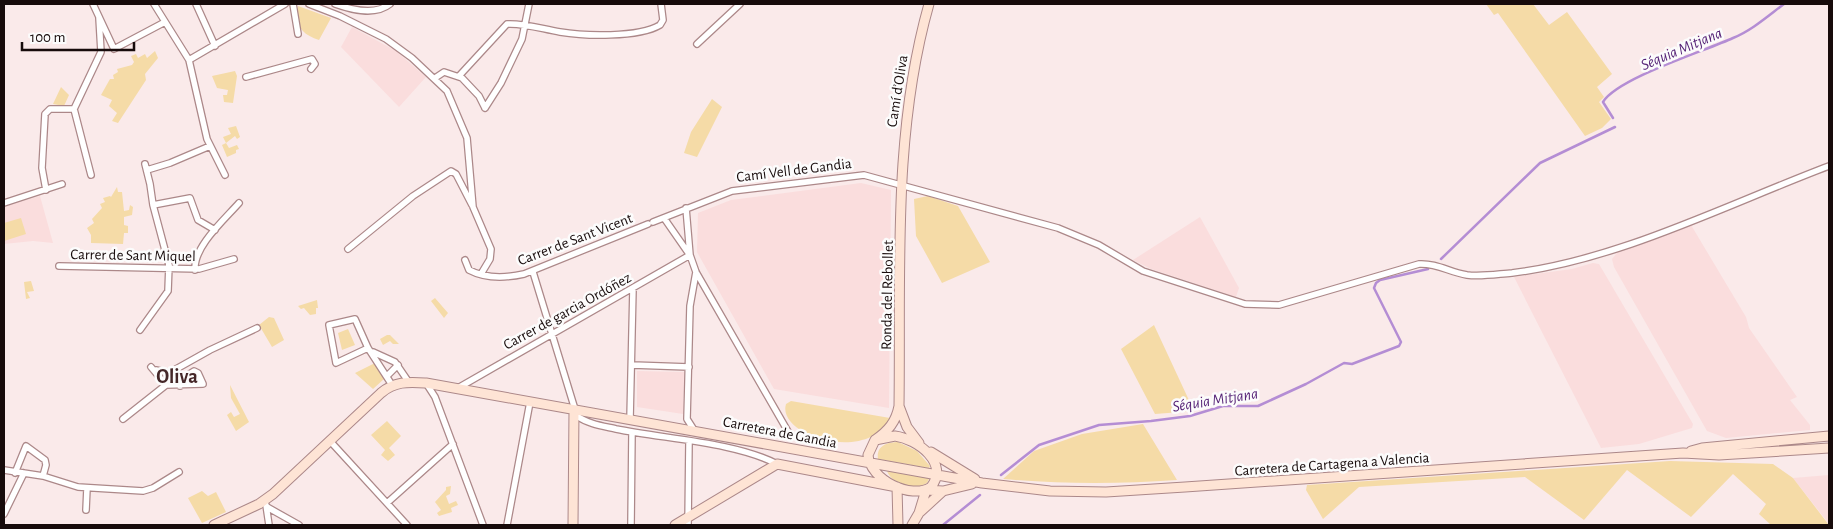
<svg xmlns="http://www.w3.org/2000/svg" width="1833" height="529" viewBox="0 0 1833 529" font-family="'Alegreya Sans',sans-serif">
  <rect width="100%" height="100%" fill="#faeaea"/>
  <path fill="#fadddd" d="M 352,27 L 396,51 L 426,77 L 399,107 L 341,47 Z
    M 861,183 L 891,190 L 889,408 L 774,389 L 697,252 L 698,213 L 731,200 Z
    M 40,196 L 53,243 L 33,241 L 4,244 L 4,206 Z
    M 1200,217 L 1239,288 L 1236,297 L 1151,269 L 1133,260 Z
    M 1691,225 L 1746,317 L 1749,328 L 1797,397 L 1790,400 L 1810,425 L 1810,430 L 1726,438 L 1707,431 L 1614,267 L 1612,259 L 1617,253 Z
    M 1593,263 L 1599,264 L 1693,424 L 1692,428 L 1639,444 L 1601,448 L 1514,277 L 1572,269 Z
    M 637,371 L 684,372 L 683,414 L 637,407 Z
    M 1829,475 L 1829,524 L 1793,478 Z"/>
  <path fill="#f5dba7" d="M 1486,4 L 1533,4 L 1549,25 L 1567,12 L 1612,74 L 1597,87 L 1604,97 L 1599,102 L 1611,119 L 1602,128 L 1585,136 L 1498,13 L 1494,15 Z
    M 298,6 L 331,18 L 319,40 C 302,35 293,24 298,6 Z
    M 155,51 L 158,58 L 145,74 L 146,80 L 118,123 L 112,121 L 117,113 L 109,106 L 112,100 L 101,95 L 110,79 L 114,79 L 113,75 L 118,72 L 117,69 L 132,65 L 134,62 L 131,56 L 136,54 L 138,58 L 145,54 L 147,58 Z
    M 235,71 L 237,76 L 233,103 L 224,102 L 223,95 L 227,95 L 228,90 L 217,88 L 212,76 Z
    M 61,87 L 69,95 L 64,106 L 53,104 Z
    M 712,99 L 722,107 L 697,157 L 684,153 L 691,132 Z
    M 236,126 L 240,137 L 237,139 L 235,136 L 226,143 L 229,148 L 237,145 L 239,149 L 236,150 L 236,153 L 227,157 L 222,145 L 226,143 L 223,137 L 231,134 L 228,128 Z
    M 117,187 L 118,192 L 122,192 L 124,211 L 129,210 L 130,205 L 133,207 L 132,215 L 124,217 L 124,225 L 128,226 L 128,233 L 124,233 L 123,244 L 91,243 L 91,235 L 87,228 L 94,223 L 92,219 L 102,208 L 100,204 L 105,202 L 103,198 L 110,196 L 111,197 Z
    M 928,196 L 958,206 L 990,262 L 942,283 L 916,236 L 914,199 Z
    M 21,218 L 26,234 L 4,241 L 4,223 Z
    M 31,281 L 34,291 L 27,292 L 30,298 L 26,299 L 24,282 Z
    M 435,298 L 448,313 L 444,318 L 431,301 Z
    M 317,300 L 318,308 L 316,308 L 316,314 L 310,315 L 304,308 L 301,309 L 298,306 Z
    M 269,317 L 274,318 L 284,340 L 272,347 L 259,325 Z
    M 1154,325 L 1194,411 L 1155,414 L 1121,349 Z
    M 348,329 L 355,345 L 342,350 L 338,333 Z
    M 387,335 L 390,335 L 399,344 L 393,344 L 390,341 L 383,345 L 380,339 Z
    M 375,363 L 384,379 L 373,389 L 355,373 Z
    M 230,385 L 249,422 L 236,431 L 227,415 L 231,412 L 234,417 L 240,414 L 231,398 Z
    M 791,401 L 890,418 C 869,464 776,436 786,404 Z
    M 387,421 L 401,436 L 389,448 L 395,455 L 388,461 L 381,455 L 385,450 L 371,435 Z
    M 1143,424 L 1177,480 C 1118,484 1062,484 1003,479 L 1034,451 L 1082,434 Z
    M 898,442 L 917,451 L 930,466 L 929,468 L 878,459 C 876,446 887,442 898,442 Z
    M 1670,461 L 1773,464 L 1793,478 L 1829,525 L 1771,525 L 1759,514 L 1766,504 L 1733,474 L 1691,517 L 1627,470 L 1584,520 L 1525,477 L 1359,487 L 1323,519 L 1306,490 L 1307,485 Z
    M 887,471 L 928,478 L 929,479 L 927,483 C 915,491 891,484 887,471 Z
    M 451,486 L 450,494 L 446,496 L 449,504 L 456,501 L 458,505 L 451,508 L 452,512 L 439,516 L 437,513 L 441,510 L 435,502 L 446,490 L 446,487 Z
    M 202,491 L 208,496 L 216,492 L 226,512 L 202,523 L 188,498 Z"/>
  <g fill="none" stroke-linecap="round" stroke-linejoin="round">
    <path stroke="#b48dd4" stroke-width="2.5" d="M 1613,118 L 1603,102 C 1618,78 1705,51 1733,38 C 1751,31 1768,16 1784,4
      M 1441,259 L 1540,163 L 1615,127
      M 1001,475 L 1039,445 L 1099,425 L 1151,421 L 1190,416 L 1223,406 L 1258,406 L 1306,384 L 1344,363 L 1352,364 L 1399,346 L 1401,342 L 1374,288 L 1376,283 L 1380,280 L 1428,269
      M 943,525 L 980,495"/>
    <g stroke="#ac8889" stroke-width="8">
      <path id="street" d="M 93,4 L 114,49 L 165,22
        M 154,4 L 189,60 L 207,139 L 225,175
        M 196,4 L 215,46
        M 293,4 L 298,34
        M 309,4 L 340,16 L 386,39 L 412,58 L 447,91 L 467,138 L 473,207 L 491,249 L 490,259 L 481,274
        M 335,4 C 352,10 375,16 390,4
        M 697,44 L 740,4
        M 189,60 L 285,4
        M 459,76 L 507,24 C 525,23 542,29 560,32 C 584,36 638,38 660,25 L 663,20 L 661,4
        M 246,77 L 312,59 L 315,64 L 311,69
        M 435,78 L 444,72 L 462,78 L 479,96 L 485,108
        M 485,108 L 501,83 L 522,39 L 529,4
        M 147,170 L 170,163 L 210,146
        M 91,175 L 74,109 L 101,52 L 99,18
        M 46,190 L 42,168 L 45,114 L 50,109 L 74,109
        M 4,203 L 62,184
        M 153,205 L 190,198 L 198,220 L 215,230
        M 686,208 L 690,255 L 696,272 L 790,435
        M 664,218 L 689,254
        M 653,222 L 732,191 L 864,175 L 1058,228 L 1099,245 L 1143,271 L 1245,304 L 1279,305 L 1419,264 C 1437,263 1449,272 1467,275 C 1481,277 1498,274 1512,273 C 1619,260 1728,204 1829,166
        M 348,249 L 413,196 L 451,171 L 456,174 L 472,205
        M 465,260 L 469,270 C 486,279 506,278 524,274 L 648,224
        M 59,266 L 199,269 L 234,259
        M 195,270 C 193,247 225,219 239,203
        M 533,272 L 577,416 C 588,424 603,426 616,429 C 665,439 735,442 777,464
        M 140,330 L 168,291 L 169,265 L 153,205 L 150,184 L 145,164
        M 368,348 L 336,363 L 329,325 L 355,319 L 368,348 L 392,385
        M 373,352 L 395,362 L 408,381
        M 632,365 L 689,367
        M 151,367 L 166,385 L 203,384 L 198,373 L 194,371 L 180,380 L 180,386
        M 156,370 L 169,373 L 210,350 L 257,328
        M 387,376 L 398,365
        M 426,383 L 435,397 L 483,525
        M 458,388 L 690,255
        M 123,419 L 166,385
        M 630,419 L 633,288
        M 694,430 L 687,419 L 690,306 L 696,272
        M 330,441 L 407,525
        M 4,470 L 43,476 L 78,487 L 143,491 L 153,488 L 179,472
        M 15,473 L 26,446 L 45,460 L 46,465 L 43,476
        M 387,503 L 453,444
        M 266,505 L 269,525
        M 267,507 L 299,525
        M 86,510 L 87,488
        M 4,514 L 24,473
        M 507,525 L 530,402
        M 631,525 L 632,432
        M 688,525 L 689,442"/>
    </g>
    <g stroke="#ac8889" stroke-width="11">
      <path id="secondary" d="M 899,406 L 907,427 L 919,443
        M 895,436 C 917,439 950,463 931,487 C 911,500 870,480 868,455 L 875,440 Z
        M 875,440 C 888,431 896,422 899,406 C 901,271 892,134 929,4
        M 1691,451 L 1702,448 L 1829,436
        M 931,452 L 975,479
        M 919,513 L 943,491
        M 214,525 L 259,504 L 273,494 L 381,393 C 395,381 408,382 426,383 L 982,483 L 1050,491 L 1106,492 L 1185,487 L 1683,453 L 1719,455 L 1829,448
        M 573,525 L 574,410
        M 675,525 L 777,464 L 897,487 L 898,525
        M 912,525 L 919,513 L 926,490 L 943,491 L 972,484"/>
    </g>
    <use href="#street" stroke="#fff" stroke-width="5.5"/>
    <use href="#secondary" stroke="#fee4d5" stroke-width="9"/>
  </g>
  <g text-anchor="middle" stroke-width="5" stroke-linejoin="round" paint-order="stroke">
    <g font-size="15" fill="#170b0b" stroke="#fcfcfc">
      <text transform="translate(897 91) rotate(-81)" y="5">Camí d’Oliva</text>
      <text transform="translate(794 170) rotate(-7)" y="5">Camí Vell de Gandia</text>
      <text transform="translate(575 239) rotate(-21)" y="5">Carrer de Sant Vicent</text>
      <text transform="translate(133 255) rotate(1)" y="5">Carrer de Sant Miquel</text>
      <text transform="translate(887 295) rotate(-89)" y="5">Ronda del Rebollet</text>
      <text transform="translate(567 311) rotate(-29)" y="5">Carrer de garcia Ordóñez</text>
      <text transform="translate(780 432) rotate(11)" y="5">Carretera de Gandia</text>
      <text transform="translate(1332 464) rotate(-4)" y="5">Carretera de Cartagena a Valencia</text>
    </g>
    <g font-size="16" font-style="italic" fill="#562377" stroke="#fcfcfc">
      <text transform="translate(1681 48) rotate(-23)" y="6">Séquia Mitjana</text>
      <text transform="translate(1215 399) rotate(-9)" y="6">Séquia Mitjana</text>
    </g>
    <g font-size="20" font-weight="bold" fill="#442728" stroke="#fcfcfc">
      <text x="177" y="383">Oliva</text>
    </g>
  </g>
  <rect width="1833" height="529" fill="none" stroke="#170b0b" stroke-width="10"/>
  <path d="M22 42v8h112v-8" fill="none" stroke="#170b0b" stroke-width="2.5"/>
  <text x="30" y="42" font-size="15" fill="#170b0b" stroke="#fcfcfc" stroke-width="4" paint-order="stroke">100 m</text>
</svg>
